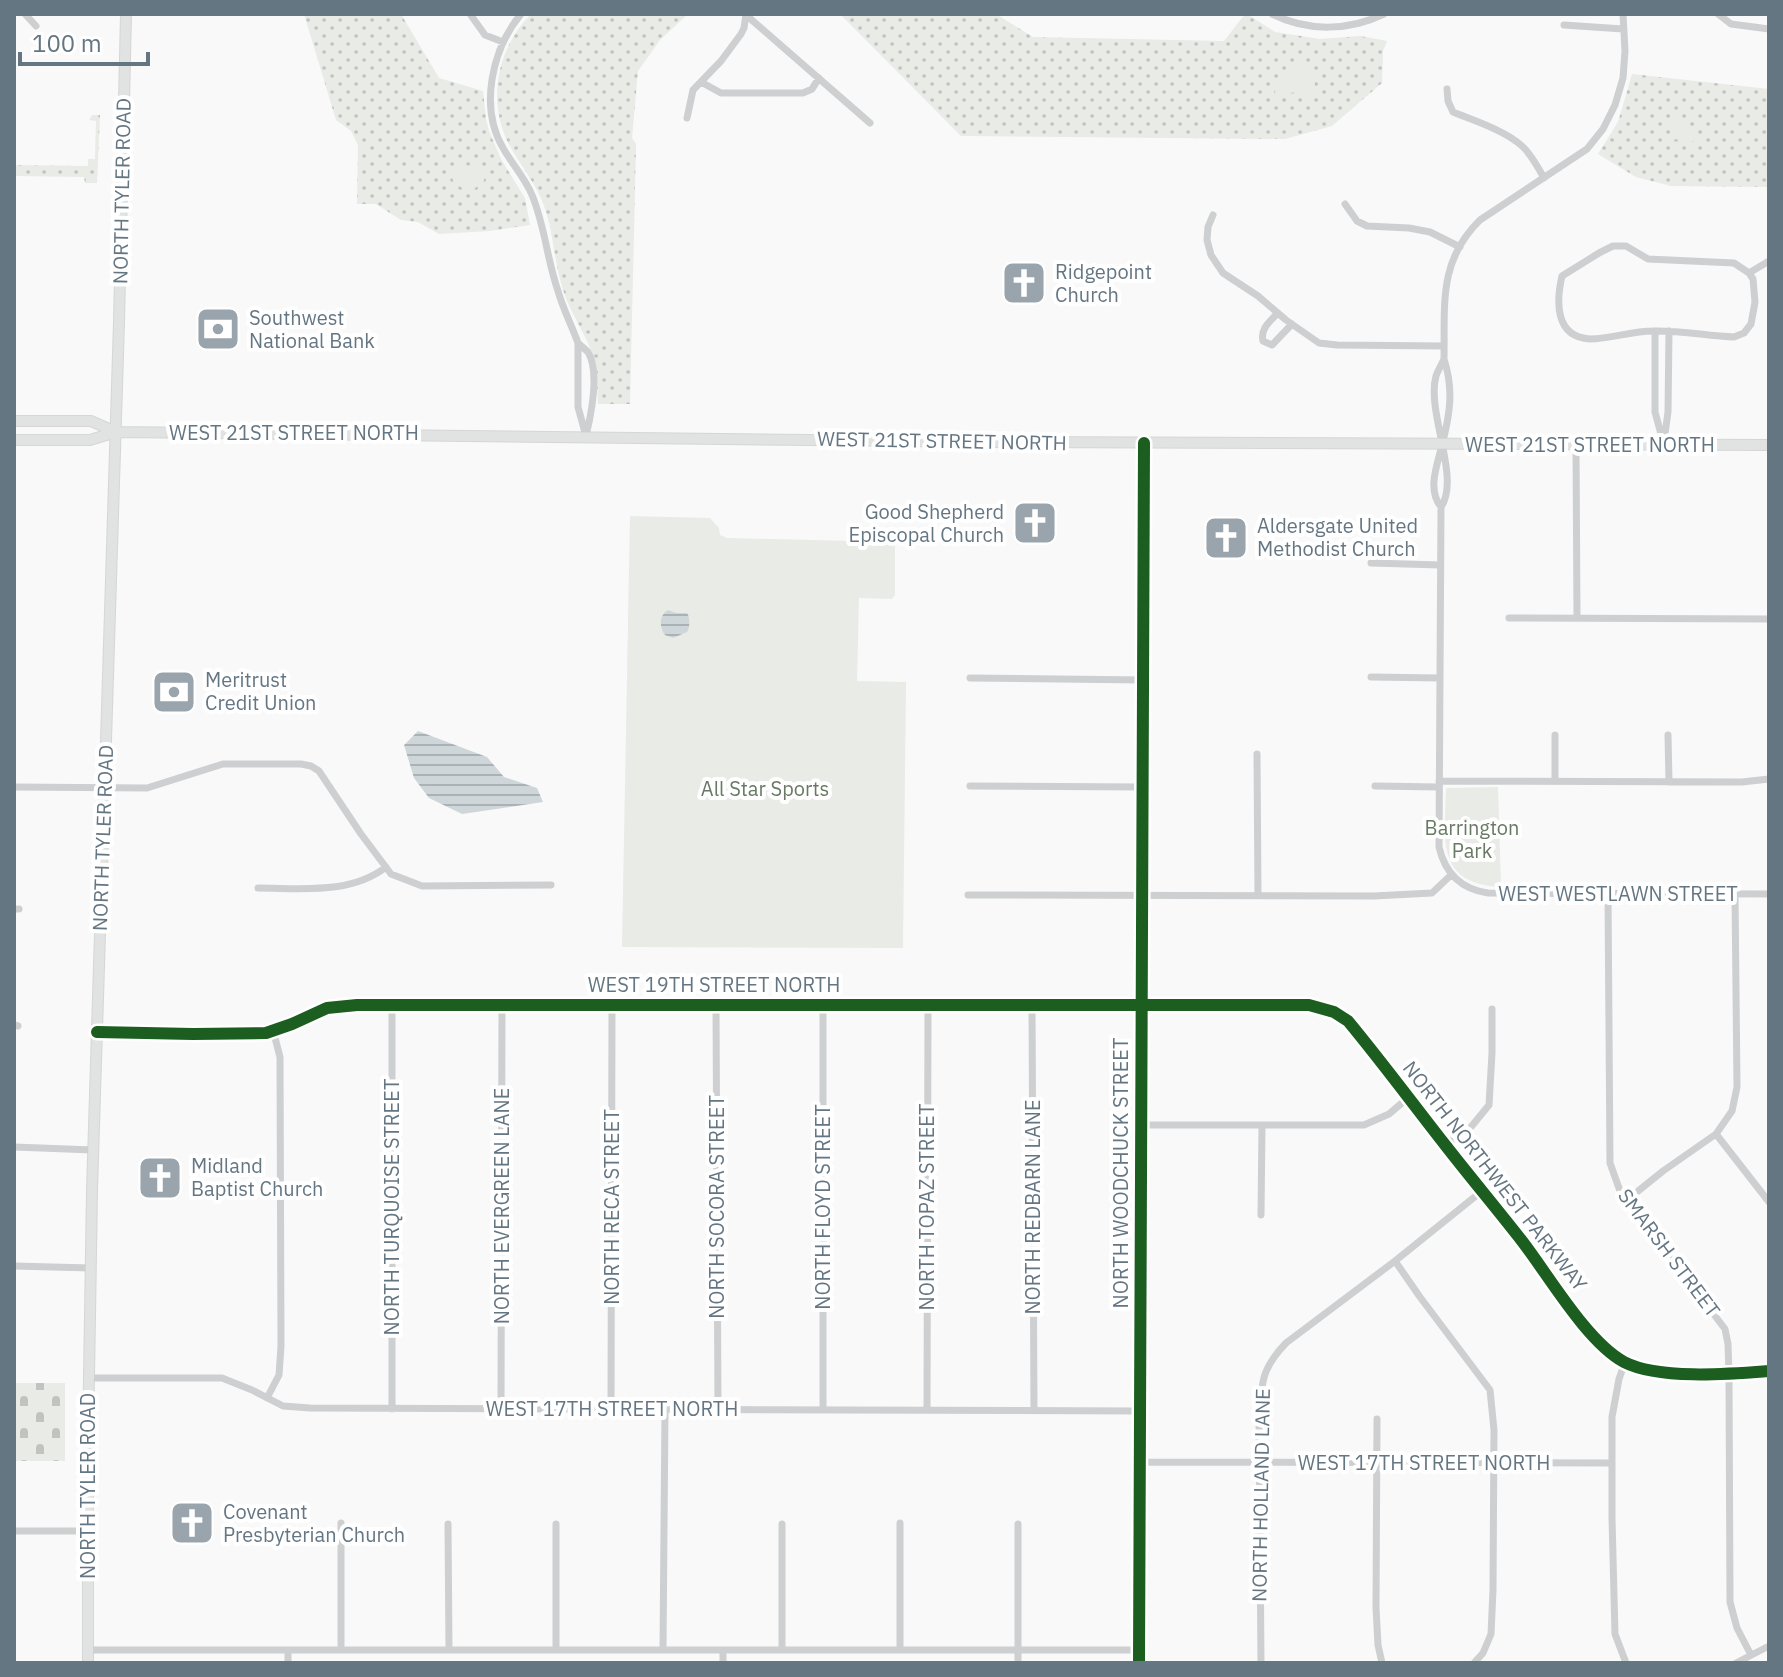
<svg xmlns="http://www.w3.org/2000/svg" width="1783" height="1677" viewBox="0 0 1783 1677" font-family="'IBM Plex Sans',sans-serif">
  <defs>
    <pattern id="grass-dots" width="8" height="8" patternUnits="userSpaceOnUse" patternTransform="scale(2)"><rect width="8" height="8" fill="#e8ebe6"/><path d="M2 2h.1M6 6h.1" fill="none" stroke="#c0c3c0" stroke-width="1.8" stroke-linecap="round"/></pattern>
    <pattern id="cemetery-stones" width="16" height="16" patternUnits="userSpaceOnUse" patternTransform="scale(2)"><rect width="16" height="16" fill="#e8ebe6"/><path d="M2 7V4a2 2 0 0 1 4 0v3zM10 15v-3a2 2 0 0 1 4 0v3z" fill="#c0c3c0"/></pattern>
    <pattern id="water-rules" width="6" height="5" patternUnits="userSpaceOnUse" patternTransform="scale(2)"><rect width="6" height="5" fill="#ced6d9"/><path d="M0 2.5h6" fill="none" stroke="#abb2b5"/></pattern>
  </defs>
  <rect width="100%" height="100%" fill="#f9f9f9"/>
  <path fill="url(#grass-dots)" d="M 304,14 L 401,14 L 439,78 L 483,91 L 486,119 L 489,131 L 501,159 L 525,198 L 530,225 L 490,231 L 439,234 L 418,222 L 401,220 L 376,204 L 357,204 L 358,145 L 351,131 L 336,120 Z
    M 531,14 L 688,14 L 660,40 L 638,71 L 632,138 L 636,144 L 630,404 L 598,404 C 597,386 597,367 591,350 C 582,328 567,307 561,283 C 554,258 553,231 544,206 C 537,185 522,168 511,148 C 486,104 496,49 531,14 Z
    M 840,14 L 996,14 L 1033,37 L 1224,41 L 1245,14 L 1247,14 L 1275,32 L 1320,39 L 1360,36 L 1387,41 L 1383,51 L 1382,83 L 1332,126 L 1285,139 L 961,136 Z
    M 1632,74 L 1769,89 L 1769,187 L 1671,186 L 1636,177 L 1598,154 L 1618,122 Z
    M 92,115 L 100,115 L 97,183 L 85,183 L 84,177 L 14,176 L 14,165 L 88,166 L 88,159 L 95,159 L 96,121 L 89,120 Z"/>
  <path fill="url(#cemetery-stones)" d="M 14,1383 L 65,1383 L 65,1461 L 14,1461 Z"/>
  <path fill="#e8ebe6" d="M 1301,64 C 1312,69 1318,79 1313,91 L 1308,95 L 1294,92 L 1280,98 L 1275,97 C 1274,83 1288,67 1301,64 Z
    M 1677,120 C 1684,119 1689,126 1696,129 L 1698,133 L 1696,140 L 1691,142 L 1674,139 L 1669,128 L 1669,125 Z
    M 455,166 C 466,165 481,165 486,174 L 483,183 L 472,190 C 458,189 446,181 455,166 Z
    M 630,516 L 710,518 L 719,528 L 720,535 L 727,538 L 895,542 L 895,595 L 892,599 L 859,598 L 857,681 L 906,682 L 903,948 L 622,947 Z
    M 1498,787 L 1501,887 C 1434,884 1445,837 1446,788 Z"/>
  <path fill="url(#water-rules)" d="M 668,610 L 676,613 L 687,613 C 690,617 690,628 687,632 L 673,638 L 665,635 C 659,627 659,615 668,610 Z
    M 418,731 L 487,757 L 504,777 L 537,788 L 543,802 L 462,814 L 429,798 L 414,778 L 404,745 Z"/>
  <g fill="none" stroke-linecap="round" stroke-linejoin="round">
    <g stroke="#d5d6d7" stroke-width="12">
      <path id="secondary" d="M 14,421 L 91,421 L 116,432
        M 14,440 L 90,440 L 116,432 L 989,442 L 1769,445
        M 88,1663 L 88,1439 L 92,1191 L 119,322 L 126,14"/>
    </g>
    <path stroke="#cecfd0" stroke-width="7" d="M 25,14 L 36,26
      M 470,14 L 485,35 L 503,42
      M 521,14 C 492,49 479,107 503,148 C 512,164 525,178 532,195 C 545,226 547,260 558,291 C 563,309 572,326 578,343
      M 1272,14 C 1308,32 1349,31 1384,14
      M 1718,14 L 1731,24 L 1769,29
      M 746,15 L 870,123
      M 1564,25 L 1623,29
      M 701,82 L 721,93 L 803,93 L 812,89 L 819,78
      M 1447,89 L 1448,101 L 1453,112 C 1475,121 1504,130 1522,146 C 1531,154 1538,167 1544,178
      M 687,118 L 693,90 L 721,61 L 741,34 L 744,28 L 746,14
      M 1345,204 L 1357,221 L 1367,226 L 1409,228 L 1430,232 L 1460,247
      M 1213,215 L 1208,227 L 1207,240 L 1211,255 L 1223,273 L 1258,296 L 1286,320 L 1319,343 L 1337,345 L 1444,346
      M 1613,246 L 1626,246 L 1648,259 L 1734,263 L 1749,273 L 1753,279 L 1755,302 L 1751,324 L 1744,333 L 1734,337 C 1707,336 1680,330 1652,331 C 1632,331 1611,339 1590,339 C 1555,337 1556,302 1562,276 L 1599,253 Z
      M 1749,273 L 1769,261
      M 1278,313 C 1270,321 1260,329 1263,341 L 1272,345 L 1292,324
      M 1655,331 L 1655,412 L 1664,445
      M 578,343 C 581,346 585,349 588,352 C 600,372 591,415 586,436 L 578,407 Z
      M 1444,359 C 1445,305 1438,261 1480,220 L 1587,149 L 1603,129 L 1615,105 L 1623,78 L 1625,51 L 1623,14
      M 1664,441 L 1668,412 L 1669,331
      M 1442,445 C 1437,465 1427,490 1441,507 C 1461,478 1426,412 1436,376 C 1438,370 1442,364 1444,359 C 1454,390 1450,414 1442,445
      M 1576,445 L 1577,618
      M 1441,507 L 1439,847 C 1445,873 1460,889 1488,893 L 1769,894
      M 1371,563 L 1440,565
      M 1509,618 L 1769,619
      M 1371,677 L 1440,678
      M 970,678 L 1144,680
      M 1668,735 L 1669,782
      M 1257,754 L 1258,895
      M 1439,781 L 1742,782 L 1769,779
      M 1555,781 L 1555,735
      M 970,786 L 1143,787
      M 1375,786 L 1439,787
      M 14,787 L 147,788 L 223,764 L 301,764 L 311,766 L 319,771 L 361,834 L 391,874 L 422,886 L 551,885
      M 258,888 C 301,888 350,895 386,867
      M 1608,894 L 1610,1163 L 1620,1191 L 1725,1329 L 1728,1344 L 1729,1374 L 1730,1602 L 1737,1628 L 1751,1655
      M 968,895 L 1374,896 L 1432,893 L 1451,875
      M 14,909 L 19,909
      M 1032,1004 L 1034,1410
      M 716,1005 L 718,1409
      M 14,1025 L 18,1026
      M 97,1032 L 193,1034 L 266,1033 L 292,1024 L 327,1008 L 357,1005 L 1309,1005 L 1334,1012 L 1348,1021 C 1382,1062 1413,1104 1446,1146 C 1471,1178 1497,1209 1522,1241 C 1549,1276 1587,1342 1624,1362 C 1659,1380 1730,1374 1769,1371
      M 1141,1125 L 1364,1125 L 1389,1114 L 1409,1097
      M 1716,1134 L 1769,1202
      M 1445,1145 L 1471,1127 L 1489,1105 L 1492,1053 L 1492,1009
      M 14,1147 L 93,1150
      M 1627,1200 L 1663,1171 L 1716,1134 L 1732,1111 L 1737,1087 L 1735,894
      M 1261,1215 L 1262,1126
      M 1395,1261 L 1420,1297 L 1490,1390 L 1494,1430 L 1493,1590 L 1491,1634 L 1483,1653 L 1474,1663
      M 14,1266 L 91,1268
      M 1625,1362 L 1619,1379 L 1612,1417 L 1612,1518 L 1615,1634 L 1626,1663
      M 89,1378 L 222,1378 L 252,1390 L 283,1406 L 310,1408 L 1141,1411
      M 267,1398 L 279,1375 L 281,1346 L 280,1057 L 273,1030
      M 392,1409 L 392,1004
      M 501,1409 L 502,1004
      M 611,1409 L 612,1005
      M 823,1409 L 823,1005
      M 927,1410 L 928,1005
      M 1377,1419 L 1376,1608 L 1378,1645 L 1382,1663
      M 1140,1462 L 1612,1463
      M 341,1523 L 341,1650
      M 448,1524 L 449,1650
      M 556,1524 L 556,1650
      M 782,1524 L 782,1650
      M 14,1531 L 87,1531
      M 87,1650 L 1138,1650
      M 663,1650 L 665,1409
      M 900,1650 L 900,1523
      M 288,1663 L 288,1650
      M 723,1663 L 723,1650
      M 1018,1663 L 1018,1524
      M 1139,1663 L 1144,443
      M 1261,1663 L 1259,1414 C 1262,1381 1262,1368 1286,1343 L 1395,1261 L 1482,1191
      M 1736,1663 L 1769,1646"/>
    <use href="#secondary" stroke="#e1e2e2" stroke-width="10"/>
    <g stroke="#fff" stroke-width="17">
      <path id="cycleway" d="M 97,1032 L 193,1034 L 266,1033 L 292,1024 L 327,1008 L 357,1005 L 1309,1005 L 1334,1012 L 1348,1021 C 1382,1062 1413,1104 1446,1146 C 1471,1178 1497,1209 1522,1241 C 1549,1276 1587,1342 1624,1362 C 1659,1380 1730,1374 1769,1371
        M 1139,1663 L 1144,443"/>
    </g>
    <use href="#cycleway" stroke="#1b5e20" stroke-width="12"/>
  </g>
  <defs>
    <g id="church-square" transform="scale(2.3)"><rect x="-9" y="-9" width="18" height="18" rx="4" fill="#99a4ac" stroke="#fff"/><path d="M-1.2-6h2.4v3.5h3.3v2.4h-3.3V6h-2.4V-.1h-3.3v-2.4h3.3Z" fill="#fff"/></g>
    <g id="bank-square" transform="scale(2.3)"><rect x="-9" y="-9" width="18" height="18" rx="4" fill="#99a4ac" stroke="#fff"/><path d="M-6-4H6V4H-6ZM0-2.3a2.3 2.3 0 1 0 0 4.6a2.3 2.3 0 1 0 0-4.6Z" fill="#fff"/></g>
  </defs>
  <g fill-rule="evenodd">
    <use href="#church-square" x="1024" y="283"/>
    <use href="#bank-square" x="218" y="329"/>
    <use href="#church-square" x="1035" y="523"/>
    <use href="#church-square" x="1226" y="538"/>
    <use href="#bank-square" x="174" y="692"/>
    <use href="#church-square" x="160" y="1178"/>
    <use href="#church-square" x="192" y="1523"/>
  </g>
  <g text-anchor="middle" stroke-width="8" stroke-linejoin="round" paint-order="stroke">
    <g font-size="20" fill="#657683" stroke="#fff">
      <text transform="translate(122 191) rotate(-89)" y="7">NORTH TYLER ROAD</text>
      <text x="294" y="440">WEST 21ST STREET NORTH</text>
      <text transform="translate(942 441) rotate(1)" y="7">WEST 21ST STREET NORTH</text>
      <text x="1590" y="452">WEST 21ST STREET NORTH</text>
      <text transform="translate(103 838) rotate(-88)" y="7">NORTH TYLER ROAD</text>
      <text x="1618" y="901">WEST WESTLAWN STREET</text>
      <text x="714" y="992">WEST 19TH STREET NORTH</text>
      <text transform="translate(1121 1173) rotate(-90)" y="7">NORTH WOODCHUCK STREET</text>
      <text transform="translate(1495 1176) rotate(52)" y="7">NORTH NORTHWEST PARKWAY</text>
      <text transform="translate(502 1206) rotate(-90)" y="7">NORTH EVERGREEN LANE</text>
      <text transform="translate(392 1207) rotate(-90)" y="7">NORTH TURQUOISE STREET</text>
      <text transform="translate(612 1207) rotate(-90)" y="7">NORTH RECA STREET</text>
      <text transform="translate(717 1207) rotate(-90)" y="7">NORTH SOCORA STREET</text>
      <text transform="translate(823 1207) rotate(-90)" y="7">NORTH FLOYD STREET</text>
      <text transform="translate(927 1207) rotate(-90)" y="7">NORTH TOPAZ STREET</text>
      <text transform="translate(1033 1207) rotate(-90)" y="7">NORTH REDBARN LANE</text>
      <text transform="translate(1669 1253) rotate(53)" y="7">SMARSH STREET</text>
      <text x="612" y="1416">WEST 17TH STREET NORTH</text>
      <text x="1424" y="1470">WEST 17TH STREET NORTH</text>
      <text transform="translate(88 1486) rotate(-90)" y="7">NORTH TYLER ROAD</text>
      <text transform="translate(1261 1495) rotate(-89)" y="7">NORTH HOLLAND LANE</text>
    </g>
    <g font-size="20" fill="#657683" stroke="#fff" text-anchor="start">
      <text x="1055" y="279">Ridgepoint<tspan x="1055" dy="23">Church</tspan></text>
      <text x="249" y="325">Southwest<tspan x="249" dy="23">National Bank</tspan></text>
      <text x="1004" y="519" text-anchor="end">Good Shepherd<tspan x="1004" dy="23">Episcopal Church</tspan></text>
      <text x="1257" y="533">Aldersgate United<tspan x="1257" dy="23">Methodist Church</tspan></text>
      <text x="205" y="687">Meritrust<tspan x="205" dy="23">Credit Union</tspan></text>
      <text x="191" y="1173">Midland<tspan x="191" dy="23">Baptist Church</tspan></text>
      <text x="223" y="1519">Covenant<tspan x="223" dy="23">Presbyterian Church</tspan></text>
    </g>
    <g font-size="20" fill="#687a64" stroke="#fff">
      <text x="765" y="796">All Star Sports</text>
      <text x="1472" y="835">Barrington<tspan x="1472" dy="23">Park</tspan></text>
    </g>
  </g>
  <rect width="1783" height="1677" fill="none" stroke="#657683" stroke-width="32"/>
  <path d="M20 52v12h128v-12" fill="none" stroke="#657683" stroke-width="4"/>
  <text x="32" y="52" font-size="24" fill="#657683" stroke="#ffffff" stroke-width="6" paint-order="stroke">100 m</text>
</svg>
